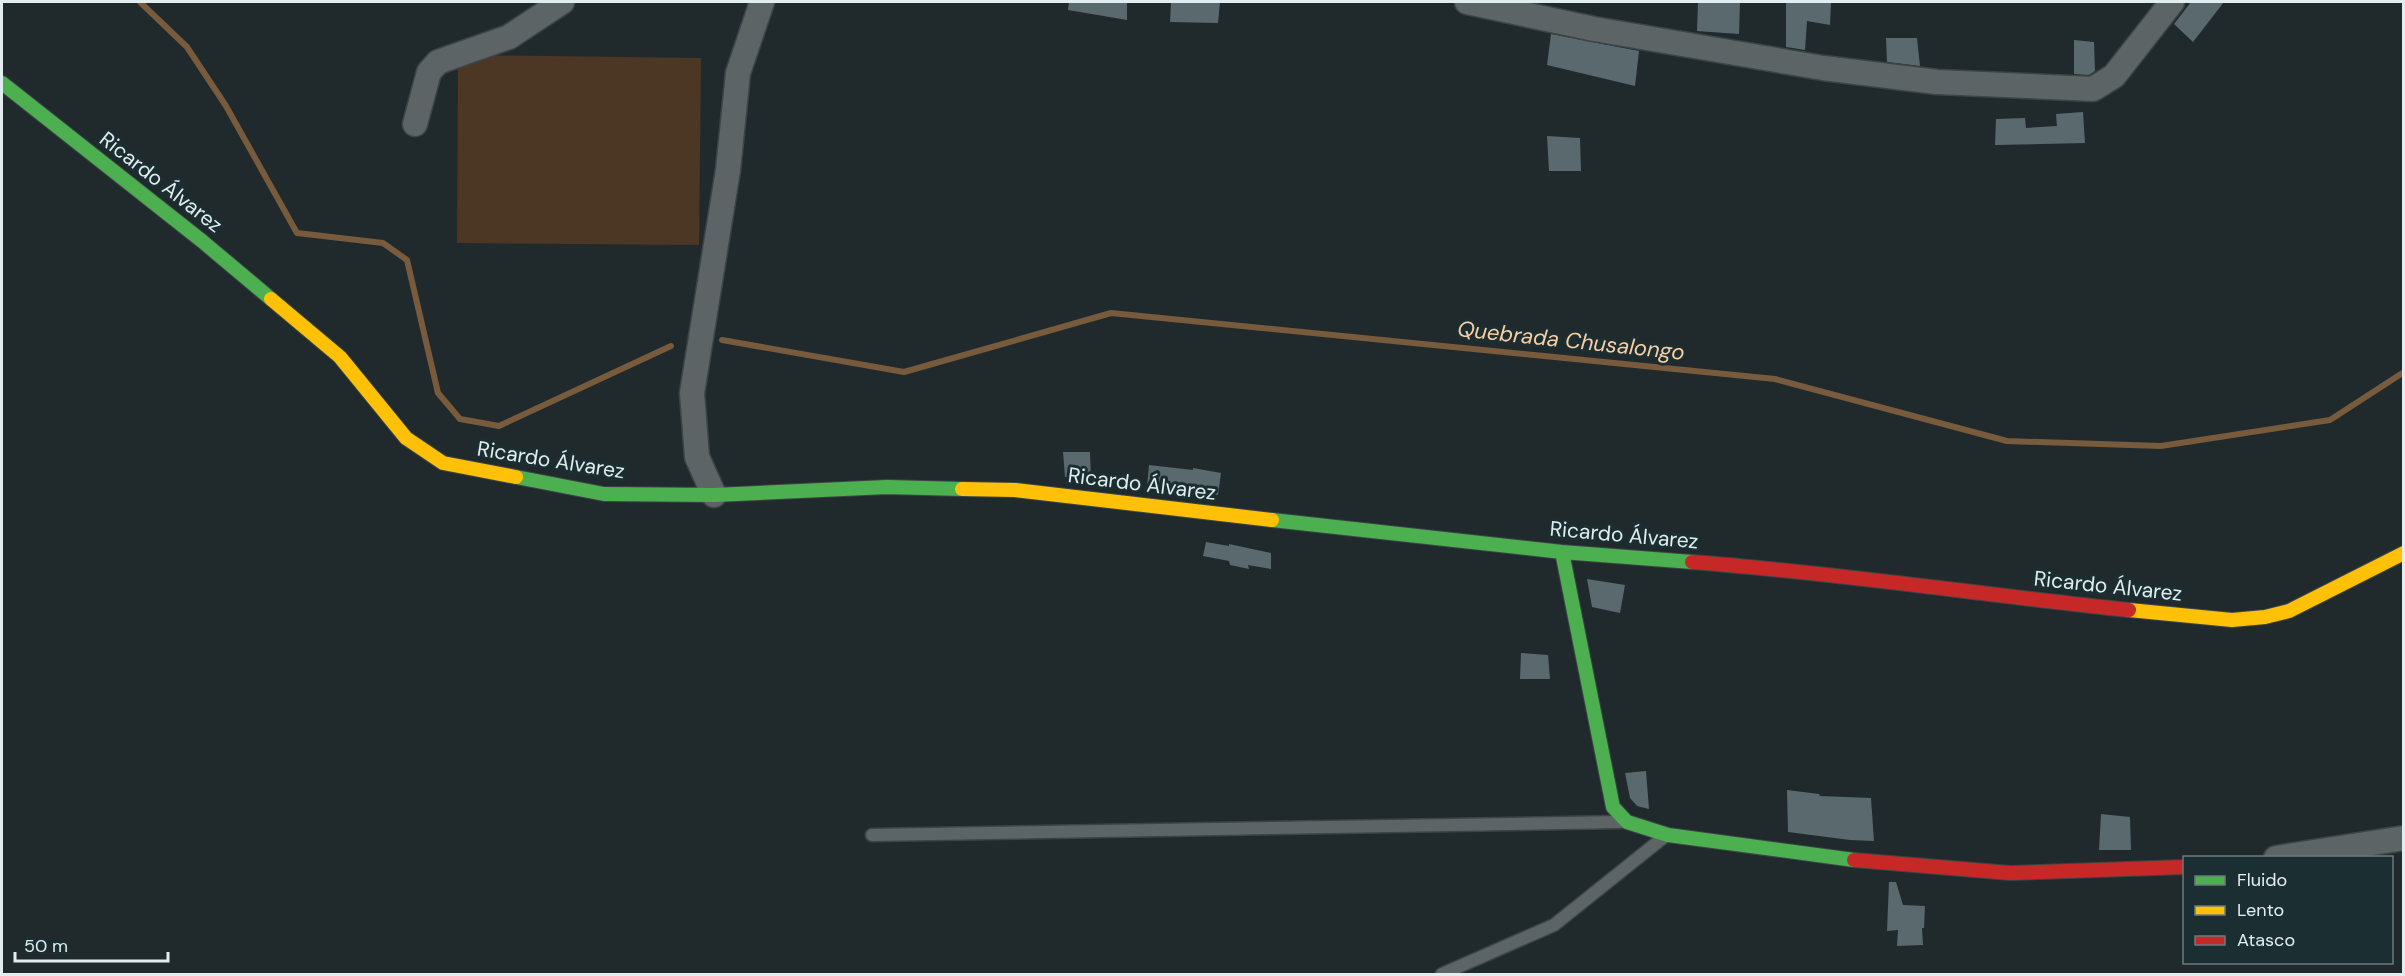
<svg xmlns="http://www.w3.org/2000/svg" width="2405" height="976" viewBox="0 0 2405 976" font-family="'DM Sans',sans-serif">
  <rect width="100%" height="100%" fill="#202a2d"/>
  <path fill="#4b3723" d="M 458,55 L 701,58 L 699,245 L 457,243 Z"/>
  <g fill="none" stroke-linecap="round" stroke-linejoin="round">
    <path stroke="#785a3c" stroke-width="6" d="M 140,2 L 187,47 L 226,106 L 297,233 L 383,243 L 407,260 L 438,393 L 460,419 L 499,426 L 671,346
      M 722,340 L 904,372 L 1111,313 L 1775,379 L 2007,441 L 2161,446 L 2330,420 L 2404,372"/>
  </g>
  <path fill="#59696d" d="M 1069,2 L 1127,2 L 1127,20 L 1068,10 Z
    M 1171,2 L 1220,2 L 1218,23 L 1170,22 Z
    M 1698,2 L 1740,2 L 1739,34 L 1697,31 Z
    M 1786,2 L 1831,2 L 1830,25 L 1807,21 L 1805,50 L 1786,47 Z
    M 2191,2 L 2224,2 L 2193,42 L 2174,24 Z
    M 1551,34 L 1639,51 L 1635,86 L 1547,65 Z
    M 1886,38 L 1917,38 L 1920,66 L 1887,62 Z
    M 2074,40 L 2094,42 L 2095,71 L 2089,75 L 2074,74 Z
    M 2083,112 L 2085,143 L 1995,145 L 1996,119 L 2025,118 L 2026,128 L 2057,126 L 2056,114 Z
    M 1547,136 L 1580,138 L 1581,171 L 1549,171 Z
    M 1063,452 L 1090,452 L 1091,480 L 1065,477 Z
    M 1149,465 L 1193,470 L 1193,468 L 1221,473 L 1218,495 L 1147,487 Z
    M 1206,542 L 1229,546 L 1229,544 L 1271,553 L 1271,569 L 1248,565 L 1249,569 L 1230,565 L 1229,561 L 1203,556 Z
    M 1587,579 L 1625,585 L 1620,613 L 1592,607 Z
    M 1521,653 L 1548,655 L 1550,679 L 1520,679 Z
    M 1646,771 L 1649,809 L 1637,806 L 1630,798 L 1625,773 Z
    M 1787,790 L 1819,794 L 1820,796 L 1871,798 L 1874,841 L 1850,840 L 1788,832 Z
    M 2101,814 L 2130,817 L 2131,850 L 2099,850 Z
    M 1889,882 L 1896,882 L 1903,905 L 1925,906 L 1924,928 L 1922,928 L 1923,945 L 1897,946 L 1898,930 L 1887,931 Z"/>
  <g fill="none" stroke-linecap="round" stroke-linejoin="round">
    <g stroke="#3c4447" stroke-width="15">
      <path id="lane" d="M 872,835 L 1620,822
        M 1442,974 L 1554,925 L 1664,837"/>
    </g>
    <g stroke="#3c4447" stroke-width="27">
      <path id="street" d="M 1467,2 L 1594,29 L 1823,68 L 1937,82 L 2093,89 L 2114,76 L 2172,2
        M 415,124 L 429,72 L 438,62 L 509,37 L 562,2
        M 714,495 L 697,457 L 692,393 L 728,170 L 738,73 L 762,2
        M 2276,858 L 2404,838"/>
    </g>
    <g stroke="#3c4447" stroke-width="16">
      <path id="fast" d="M 2,83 L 202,241 L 271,299
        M 516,477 L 604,494 L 714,495 L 887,487 L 962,489
        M 1272,520 L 1562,552 L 1692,562
        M 1562,552 L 1613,807 L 1627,822 L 1668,835 L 1854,860"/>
    </g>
    <g stroke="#3c4447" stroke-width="16">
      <path id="slow" d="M 271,299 L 340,357 L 406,438 L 443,463 L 516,477
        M 962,489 L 1015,490 L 1272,520
        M 2129,610 L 2232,620 L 2265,617 L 2289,611 L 2404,553"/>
    </g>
    <g stroke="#3c4447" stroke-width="16">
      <path id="jam" d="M 1692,562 C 1838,573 1983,595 2129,610
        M 1854,860 L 2010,873 L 2184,867"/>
    </g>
    <use href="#lane" stroke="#5c6466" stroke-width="12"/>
    <use href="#street" stroke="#5c6466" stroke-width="24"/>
    <use href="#fast" stroke="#4caf50" stroke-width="14"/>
    <use href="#slow" stroke="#ffc107" stroke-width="14"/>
    <use href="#jam" stroke="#c62828" stroke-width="14"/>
  </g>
  <g text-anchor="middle" stroke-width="6" stroke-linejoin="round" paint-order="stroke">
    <g font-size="21" fill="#e2edf0" stroke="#1b2e32">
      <text transform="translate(161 182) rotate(38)" y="7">Ricardo Álvarez</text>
      <text transform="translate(551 460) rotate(9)" y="7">Ricardo Álvarez</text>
      <text transform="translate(1142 484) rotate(7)" y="7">Ricardo Álvarez</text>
      <text transform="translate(1624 535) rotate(5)" y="7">Ricardo Álvarez</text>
      <text transform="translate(2108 586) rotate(6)" y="7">Ricardo Álvarez</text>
    </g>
    <g font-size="22" font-style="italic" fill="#fbcda3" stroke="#1b2e32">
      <text transform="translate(1571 340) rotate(6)" y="8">Quebrada Chusalongo</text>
    </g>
  </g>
  <rect width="2405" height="976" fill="none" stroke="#e2edf0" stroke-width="6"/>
  <rect x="2183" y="856" width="210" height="108" fill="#1b2e32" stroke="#6b7a7e" stroke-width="1.5"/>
  <rect x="2195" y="876" width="30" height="9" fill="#4caf50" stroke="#6b7a7e" stroke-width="1.5"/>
  <text x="2237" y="886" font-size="18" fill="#e2edf0">Fluido</text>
  <rect x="2195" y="906" width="30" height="9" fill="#ffc107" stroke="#6b7a7e" stroke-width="1.5"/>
  <text x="2237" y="916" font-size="18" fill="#e2edf0">Lento</text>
  <rect x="2195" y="936" width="30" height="9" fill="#c62828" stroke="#6b7a7e" stroke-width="1.5"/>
  <text x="2237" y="946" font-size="18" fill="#e2edf0">Atasco</text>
  <path d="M15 952v9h153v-9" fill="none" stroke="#e2edf0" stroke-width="3"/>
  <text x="24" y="952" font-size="18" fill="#e2edf0" stroke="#1b2e32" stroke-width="4.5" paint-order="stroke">50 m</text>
</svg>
